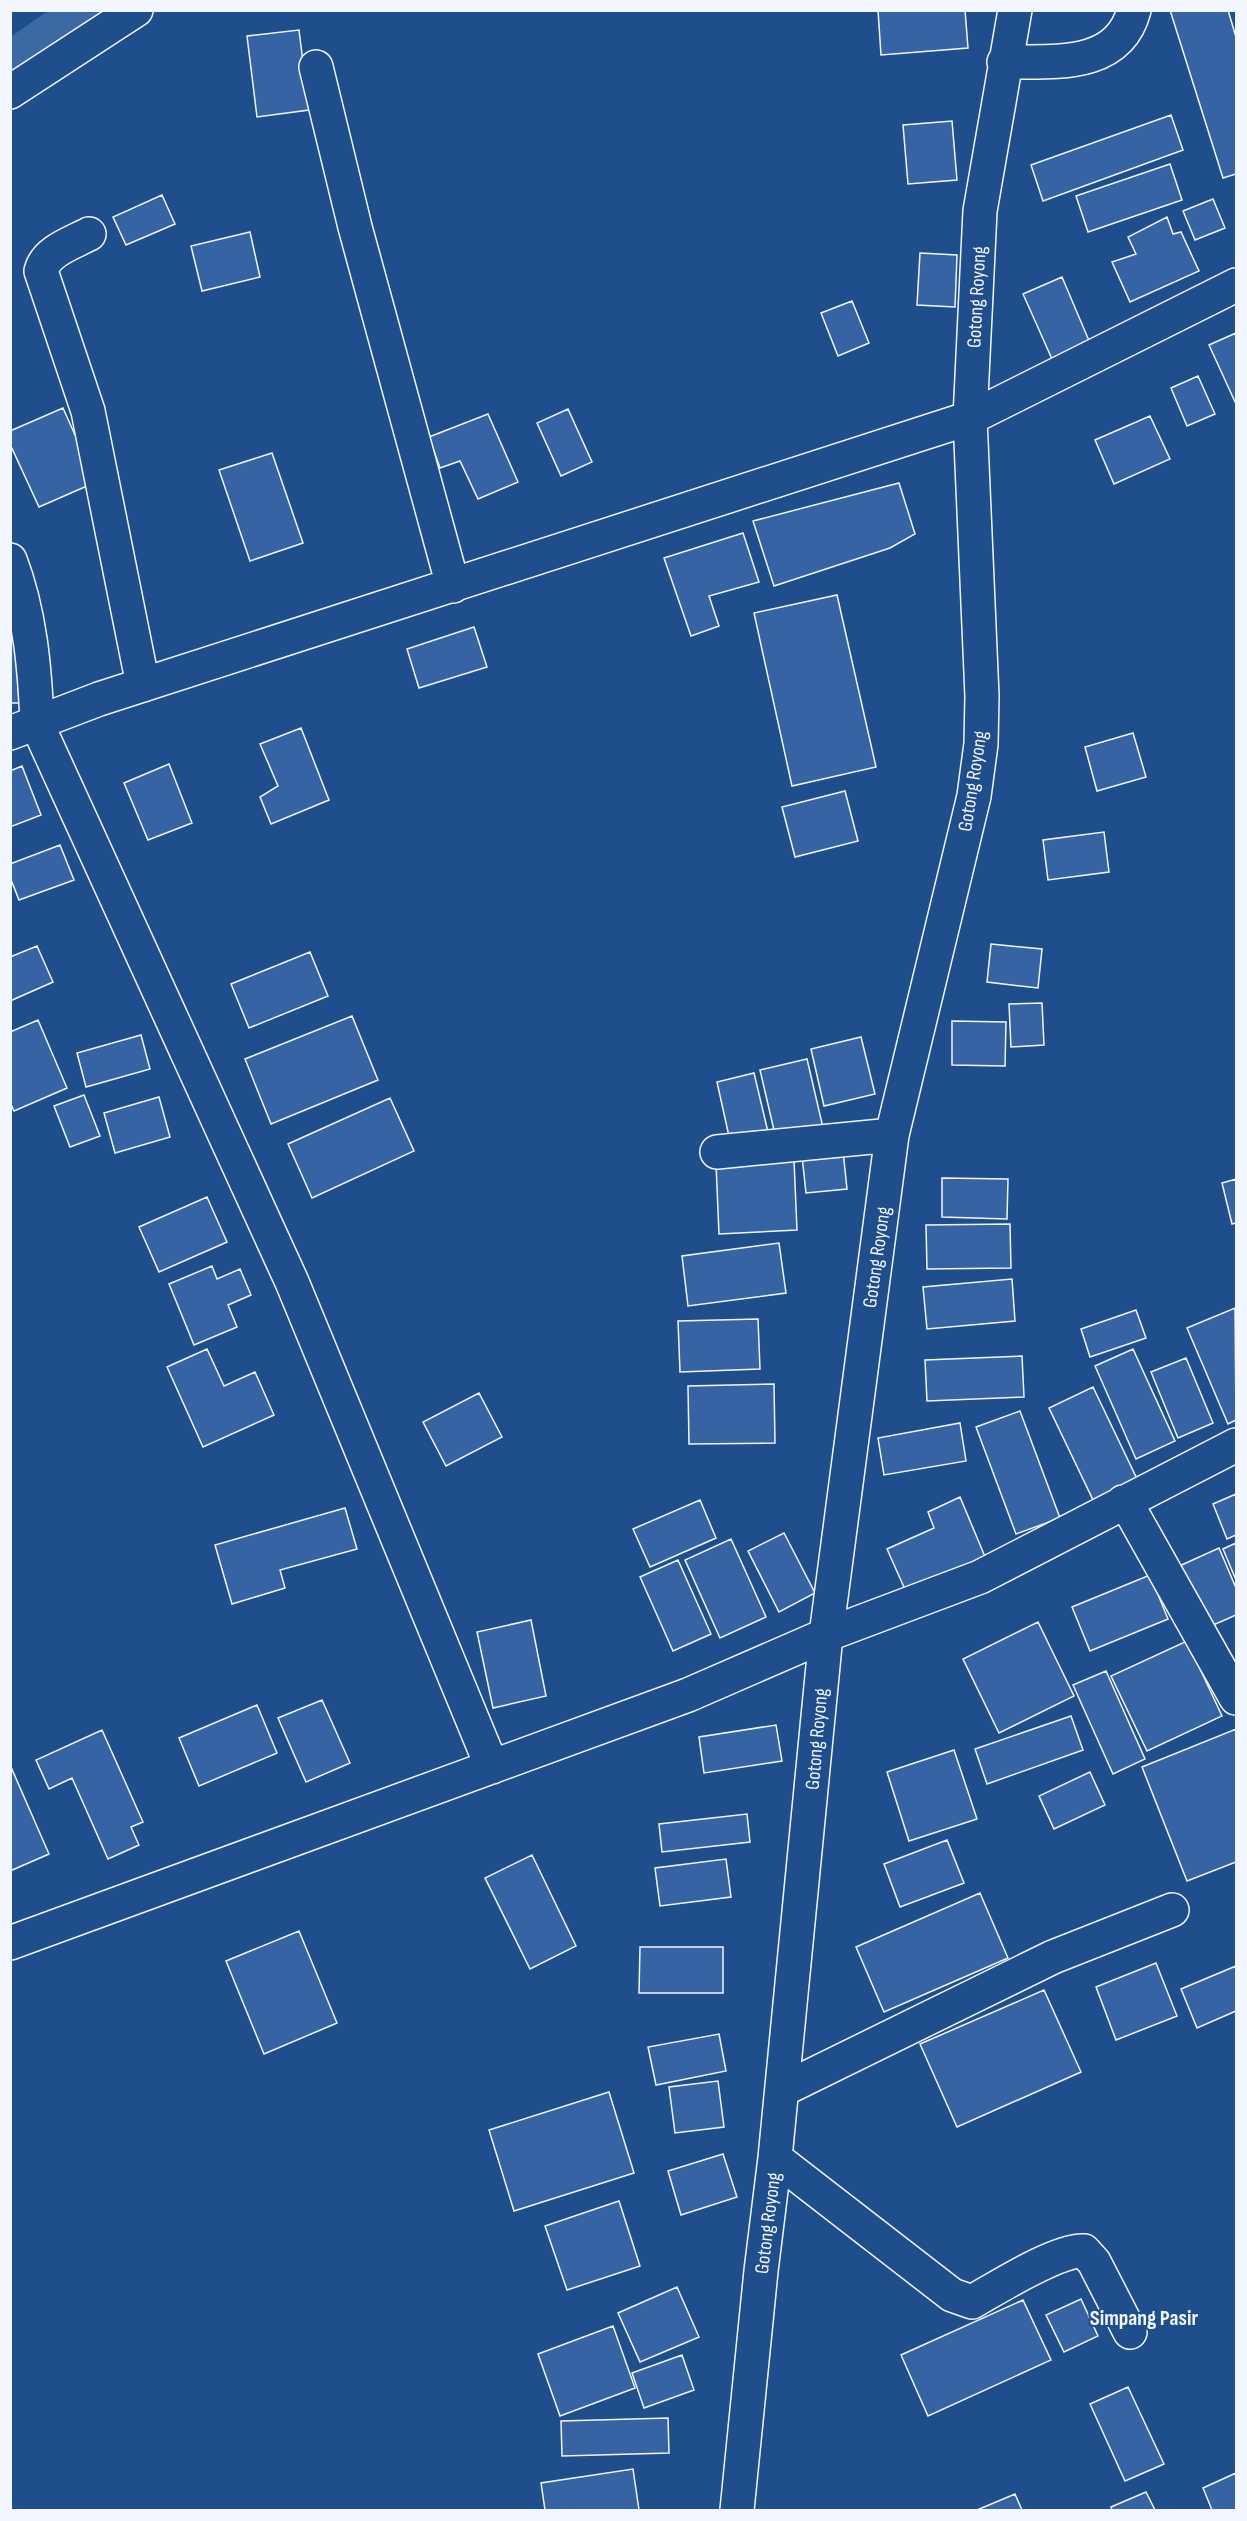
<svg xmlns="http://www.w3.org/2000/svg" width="1247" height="2521" viewBox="0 0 1247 2521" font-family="'Sofia Sans Condensed',sans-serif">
  <rect width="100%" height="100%" fill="#1f4e8c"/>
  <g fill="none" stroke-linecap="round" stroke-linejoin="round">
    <path stroke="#3b69a3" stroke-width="42" d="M 10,63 L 86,10"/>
  </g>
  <path fill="#3563a3" stroke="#f2f6ff" stroke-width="1.5" d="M 878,10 L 965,10 L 968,48 L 881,55 Z
    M 1170,10 L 1228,10 L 1236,37 L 1236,174 L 1223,178 Z
    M 299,30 L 309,110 L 257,117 L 247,36 Z
    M 1171,115 L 1183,150 L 1043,201 L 1031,165 Z
    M 952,121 L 957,180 L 908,184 L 903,125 Z
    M 1170,164 L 1182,200 L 1088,232 L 1076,196 Z
    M 162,195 L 175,224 L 126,245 L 113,217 Z
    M 1213,199 L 1225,228 L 1195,240 L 1183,211 Z
    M 1167,217 L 1173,234 L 1181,232 L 1199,271 L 1130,302 L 1112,262 L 1136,254 L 1128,237 Z
    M 250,232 L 260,277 L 202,291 L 191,246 Z
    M 920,253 L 957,255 L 955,307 L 917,305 Z
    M 1062,277 L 1090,343 L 1052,359 L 1023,294 Z
    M 852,301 L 869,343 L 838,356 L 821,313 Z
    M 1236,333 L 1236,404 L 1209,345 Z
    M 1198,376 L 1215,414 L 1187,426 L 1171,388 Z
    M 63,408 L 96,482 L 39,507 L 10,444 L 10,431 Z
    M 568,409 L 592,462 L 561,476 L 537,423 Z
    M 488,414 L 518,482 L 478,499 L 460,461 L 440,468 L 429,437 Z
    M 1150,416 L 1170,459 L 1114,484 L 1095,440 Z
    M 272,453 L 303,543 L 250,561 L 219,470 Z
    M 899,483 L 915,534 L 890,548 L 774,586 L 753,521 Z
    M 743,533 L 759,582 L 709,596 L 719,626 L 691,636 L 664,558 Z
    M 837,595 L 876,767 L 792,786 L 754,613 Z
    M 10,599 L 14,599 L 19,703 L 10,703 Z
    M 474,627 L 487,667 L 419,688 L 407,649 Z
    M 301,728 L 329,800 L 271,824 L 260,797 L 278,786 L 260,744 Z
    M 1133,733 L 1146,777 L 1097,791 L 1085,747 Z
    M 169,764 L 192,823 L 148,840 L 124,783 Z
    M 22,766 L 41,815 L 10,827 L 10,771 Z
    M 845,791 L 858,841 L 795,857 L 782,807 Z
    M 1104,832 L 1109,872 L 1048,880 L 1043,840 Z
    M 60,845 L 74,880 L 19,900 L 10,877 L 10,864 Z
    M 991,944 L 1042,949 L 1038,988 L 987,982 Z
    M 37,946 L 53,982 L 10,1001 L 10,957 Z
    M 310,952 L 328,996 L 249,1028 L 231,984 Z
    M 1042,1003 L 1044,1045 L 1011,1047 L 1009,1004 Z
    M 352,1016 L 378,1080 L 271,1124 L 245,1059 Z
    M 38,1020 L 67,1088 L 14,1111 L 10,1102 L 10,1032 Z
    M 952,1021 L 1006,1022 L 1005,1066 L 952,1065 Z
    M 141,1035 L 150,1069 L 86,1087 L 77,1053 Z
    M 861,1037 L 875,1094 L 824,1106 L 811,1049 Z
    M 807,1059 L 824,1132 L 777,1143 L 760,1070 Z
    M 754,1073 L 768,1132 L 730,1141 L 717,1082 Z
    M 84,1095 L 100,1136 L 70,1147 L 54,1106 Z
    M 159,1097 L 170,1137 L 115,1153 L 104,1113 Z
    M 390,1098 L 414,1151 L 312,1198 L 288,1144 Z
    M 843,1151 L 847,1189 L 806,1193 L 802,1156 Z
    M 794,1160 L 797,1230 L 719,1234 L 716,1164 Z
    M 942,1178 L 1008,1179 L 1007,1219 L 942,1217 Z
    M 1236,1179 L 1236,1223 L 1232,1224 L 1222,1183 Z
    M 207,1197 L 227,1242 L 159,1272 L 139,1227 Z
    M 1010,1224 L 1011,1268 L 927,1269 L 926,1225 Z
    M 779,1243 L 786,1293 L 688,1306 L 682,1256 Z
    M 212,1266 L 217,1279 L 240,1269 L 251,1295 L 228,1305 L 237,1327 L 194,1345 L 169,1284 Z
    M 1012,1279 L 1015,1321 L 927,1329 L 923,1287 Z
    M 1235,1308 L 1236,1420 L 1228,1424 L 1187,1328 Z
    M 1136,1310 L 1146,1338 L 1090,1357 L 1081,1329 Z
    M 758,1319 L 760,1369 L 680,1372 L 678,1321 Z
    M 207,1349 L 224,1386 L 255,1372 L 274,1415 L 203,1447 L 167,1367 Z
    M 1133,1349 L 1175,1441 L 1136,1459 L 1095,1366 Z
    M 1022,1356 L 1024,1397 L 927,1401 L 925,1360 Z
    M 1186,1358 L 1213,1423 L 1178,1438 L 1151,1372 Z
    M 774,1384 L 775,1443 L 689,1444 L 688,1386 Z
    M 1093,1387 L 1138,1481 L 1094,1502 L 1049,1408 Z
    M 479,1393 L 502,1437 L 446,1466 L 423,1422 Z
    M 1020,1411 L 1060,1518 L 1016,1534 L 976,1427 Z
    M 960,1423 L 966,1461 L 884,1475 L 878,1438 Z
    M 1236,1494 L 1236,1535 L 1227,1539 L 1213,1504 Z
    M 960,1497 L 986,1559 L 907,1594 L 887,1549 L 934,1528 L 928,1512 Z
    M 700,1500 L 716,1538 L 650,1567 L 633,1529 Z
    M 345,1508 L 357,1549 L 280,1570 L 285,1588 L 232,1604 L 215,1545 Z
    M 784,1533 L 815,1593 L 779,1612 L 748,1551 Z
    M 731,1539 L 766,1617 L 720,1638 L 685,1560 Z
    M 1236,1543 L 1236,1580 L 1223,1549 Z
    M 1219,1548 L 1236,1588 L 1236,1615 L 1202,1630 L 1175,1568 Z
    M 678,1560 L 711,1634 L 673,1651 L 640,1577 Z
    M 1150,1575 L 1168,1619 L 1090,1651 L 1072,1607 Z
    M 531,1620 L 546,1696 L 493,1708 L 477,1632 Z
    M 1038,1622 L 1074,1696 L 999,1733 L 963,1659 Z
    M 1187,1641 L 1222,1716 L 1147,1751 L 1111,1676 Z
    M 1106,1671 L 1145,1759 L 1113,1774 L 1073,1685 Z
    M 322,1700 L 350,1763 L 306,1782 L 278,1718 Z
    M 257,1705 L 277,1753 L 199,1786 L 179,1738 Z
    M 1071,1716 L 1083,1750 L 987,1784 L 975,1749 Z
    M 776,1725 L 782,1761 L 704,1773 L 699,1737 Z
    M 1236,1729 L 1236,1862 L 1187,1881 L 1142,1767 Z
    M 102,1730 L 143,1822 L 131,1827 L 139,1845 L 108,1859 L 72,1778 L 49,1789 L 36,1760 Z
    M 954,1750 L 977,1819 L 909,1841 L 887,1772 Z
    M 11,1767 L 49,1854 L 10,1871 L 10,1767 Z
    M 1090,1772 L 1105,1805 L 1054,1829 L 1039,1796 Z
    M 747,1814 L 750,1842 L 662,1852 L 659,1824 Z
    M 947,1840 L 964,1883 L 900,1907 L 884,1864 Z
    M 532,1855 L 576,1946 L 530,1969 L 485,1878 Z
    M 726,1859 L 731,1897 L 660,1906 L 655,1868 Z
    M 980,1893 L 1008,1958 L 884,2012 L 856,1947 Z
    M 299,1931 L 337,2023 L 264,2054 L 226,1961 Z
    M 640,1947 L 723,1947 L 723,1993 L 639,1993 Z
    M 1156,1963 L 1177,2016 L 1116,2040 L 1096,1987 Z
    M 1236,1966 L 1236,2011 L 1197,2028 L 1181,1989 Z
    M 1044,1990 L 1081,2072 L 957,2127 L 920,2044 Z
    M 719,2034 L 726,2071 L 656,2085 L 648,2047 Z
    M 718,2081 L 724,2127 L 675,2133 L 669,2087 Z
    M 609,2092 L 634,2173 L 514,2211 L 489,2130 Z
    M 723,2154 L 737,2197 L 681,2215 L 668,2171 Z
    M 619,2201 L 640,2266 L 567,2290 L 545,2226 Z
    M 677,2287 L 699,2337 L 640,2362 L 618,2313 Z
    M 1081,2299 L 1098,2336 L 1064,2352 L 1046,2315 Z
    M 1023,2300 L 1051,2360 L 928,2416 L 901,2355 Z
    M 613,2326 L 635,2388 L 560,2416 L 538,2354 Z
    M 682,2355 L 694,2390 L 644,2408 L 632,2373 Z
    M 1128,2387 L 1164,2464 L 1125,2481 L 1090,2404 Z
    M 668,2418 L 669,2453 L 562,2456 L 561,2421 Z
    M 633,2469 L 639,2510 L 545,2510 L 541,2483 Z
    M 1236,2473 L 1236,2510 L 1212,2510 L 1203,2488 Z
    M 1146,2492 L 1155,2510 L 1112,2510 L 1111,2507 Z
    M 1015,2494 L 1022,2510 L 977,2510 Z"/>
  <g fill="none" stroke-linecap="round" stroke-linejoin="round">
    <g stroke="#f2f6ff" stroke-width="36">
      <path id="minor" d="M 1004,62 C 1052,61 1118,70 1134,10
        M 316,67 L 355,227 L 453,586
        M 10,92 L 136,10
        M 89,234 C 72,243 46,251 41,271 L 88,411 L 143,685
        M 10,560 C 30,612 35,669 37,724 L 292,1282 L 492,1767
        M 10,733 L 99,699 L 970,418 L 1236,285
        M 717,1152 L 892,1135
        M 1123,1502 L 1133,1515 L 1236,1698
        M 10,1943 L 688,1695 L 826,1635 L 980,1577 L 1236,1445
        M 782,2090 L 1053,1957 L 1172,1910
        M 775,2158 L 952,2295 L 972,2302 C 997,2288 1058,2249 1084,2251 L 1094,2262 L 1130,2332
        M 737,2510 L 761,2271 L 775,2158 L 826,1635 L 892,1135 L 974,796 L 981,744 L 982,696 L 970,418 L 980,211 L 1015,10"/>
    </g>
    <use href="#minor" stroke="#1f4e8c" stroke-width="33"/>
  </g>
  <g text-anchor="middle" stroke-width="4.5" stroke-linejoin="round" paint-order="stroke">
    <g font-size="20" fill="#f2f6ff" stroke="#1f4e8c">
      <text transform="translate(976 297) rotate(-87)" y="7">Gotong Royong</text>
      <text transform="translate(972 781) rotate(-81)" y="7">Gotong Royong</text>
      <text transform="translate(876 1257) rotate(-82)" y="7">Gotong Royong</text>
      <text transform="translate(816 1739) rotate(-85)" y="7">Gotong Royong</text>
      <text transform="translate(767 2223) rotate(-83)" y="7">Gotong Royong</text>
    </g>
    <g font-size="22" font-weight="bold" fill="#f2f6ff" stroke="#1f4e8c">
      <text x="1144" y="2325">Simpang Pasir</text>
    </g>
  </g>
  <rect width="1247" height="2521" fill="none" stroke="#f2f6ff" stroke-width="24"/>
</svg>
